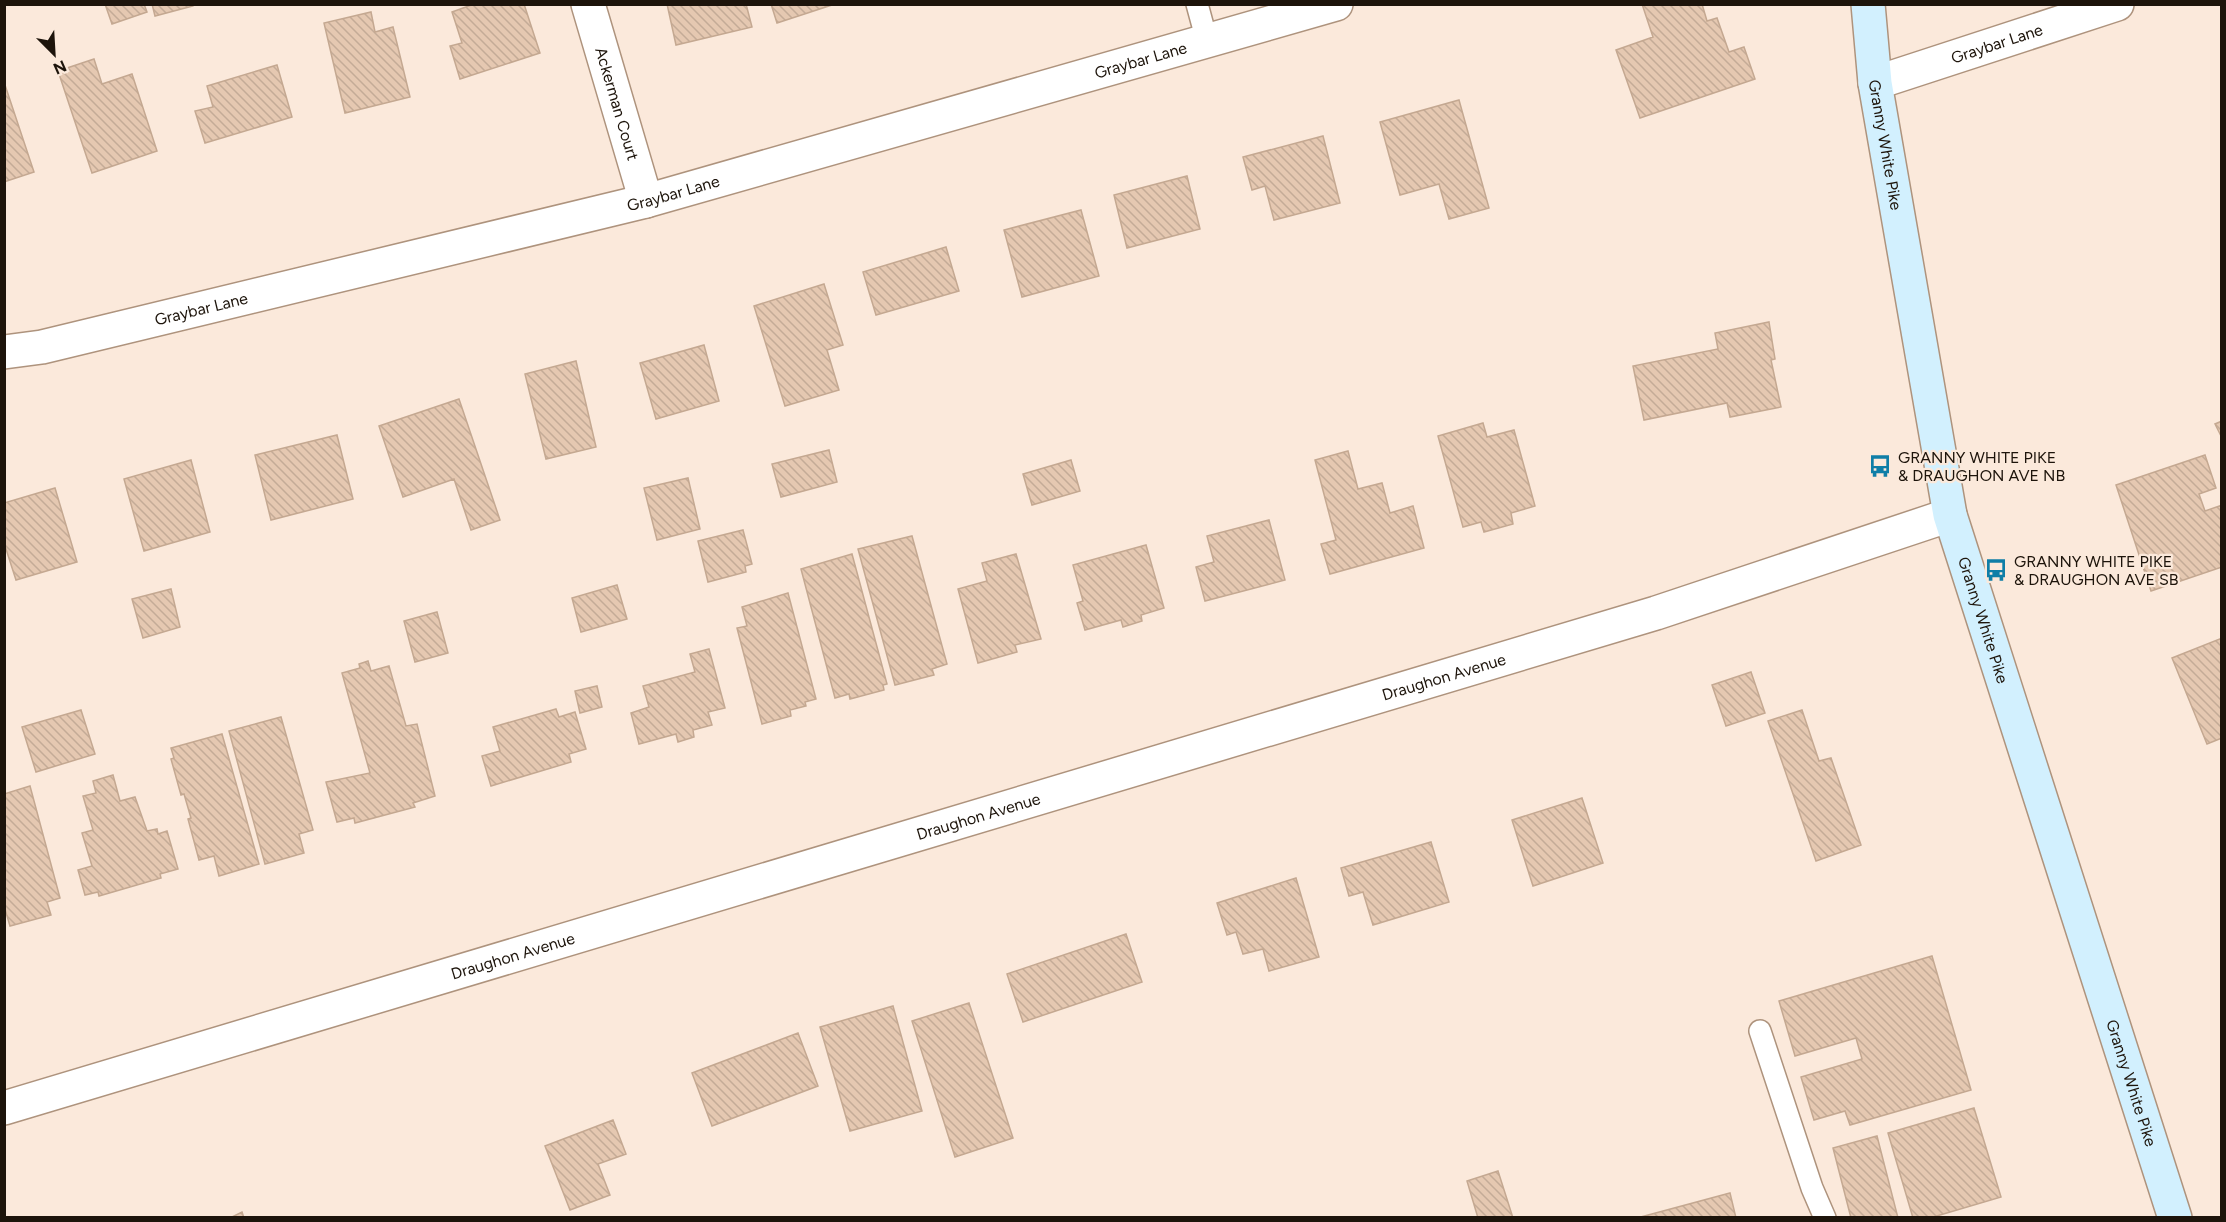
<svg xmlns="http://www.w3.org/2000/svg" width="2226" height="1222" viewBox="0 0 2226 1222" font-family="Figtree,sans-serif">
  <defs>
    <pattern id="building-back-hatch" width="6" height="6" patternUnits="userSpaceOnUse" patternTransform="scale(1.5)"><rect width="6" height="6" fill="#e5c8b1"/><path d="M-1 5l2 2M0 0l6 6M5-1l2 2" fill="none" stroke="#c4ab97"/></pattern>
  </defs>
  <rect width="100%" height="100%" fill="#fbe9db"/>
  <path fill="url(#building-back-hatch)" stroke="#c4a891" stroke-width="1.5" d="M 105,4 L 144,4 L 147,12 L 112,24 Z
    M 152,4 L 193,4 L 193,6 L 155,16 Z
    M 474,4 L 524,4 L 540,53 L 460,79 L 450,46 L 462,43 L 452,12 Z
    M 667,4 L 746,4 L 752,27 L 676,45 Z
    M 771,4 L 835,4 L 777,23 Z
    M 1642,4 L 1702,4 L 1707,21 L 1717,18 L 1729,52 L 1744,47 L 1755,79 L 1640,118 L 1616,50 L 1653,37 Z
    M 371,12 L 375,32 L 393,27 L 410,97 L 345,113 L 324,23 Z
    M 94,59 L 102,84 L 132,74 L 157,151 L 92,173 L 58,71 Z
    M 277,65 L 292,117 L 205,143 L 195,111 L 213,107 L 207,86 Z
    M 4,82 L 34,172 L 4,182 Z
    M 1459,100 L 1489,208 L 1449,219 L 1439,184 L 1400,195 L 1380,122 Z
    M 1323,136 L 1340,203 L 1274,220 L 1265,186 L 1252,190 L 1243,157 Z
    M 1187,176 L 1200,229 L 1127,248 L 1114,195 Z
    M 1081,210 L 1099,276 L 1022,297 L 1004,230 Z
    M 946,247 L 959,291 L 876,315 L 863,272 Z
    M 824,284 L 843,345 L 827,350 L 839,390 L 785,406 L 754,306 Z
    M 1769,322 L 1775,359 L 1771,360 L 1781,407 L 1730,417 L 1727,403 L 1644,420 L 1633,366 L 1718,349 L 1715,333 Z
    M 704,345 L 719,401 L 656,419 L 640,363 Z
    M 576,361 L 596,447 L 546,459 L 525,374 Z
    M 459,399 L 500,520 L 471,530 L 454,479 L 403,497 L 379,426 Z
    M 2222,421 L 2222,438 L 2215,424 Z
    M 1483,423 L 1487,437 L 1514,430 L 1535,506 L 1511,513 L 1513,524 L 1484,532 L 1481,522 L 1463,527 L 1438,436 Z
    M 337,435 L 353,499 L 271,520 L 255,455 Z
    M 829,450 L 837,482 L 781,497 L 772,464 Z
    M 1348,451 L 1358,489 L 1382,483 L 1390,513 L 1413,506 L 1424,548 L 1330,574 L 1321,544 L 1336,540 L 1315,460 Z
    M 2205,455 L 2216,488 L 2199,494 L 2205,511 L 2222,505 L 2222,567 L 2151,591 L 2116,485 Z
    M 191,460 L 210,532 L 144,551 L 124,479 Z
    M 1071,460 L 1080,491 L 1032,505 L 1023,474 Z
    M 688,478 L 700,529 L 657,540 L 644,488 Z
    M 55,488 L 77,562 L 16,580 L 4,543 L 4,503 Z
    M 1269,520 L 1285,580 L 1205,601 L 1196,567 L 1214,562 L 1207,536 Z
    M 743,530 L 752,564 L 745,566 L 746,572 L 708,582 L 698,541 Z
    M 912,536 L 947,664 L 932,669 L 934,675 L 895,685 L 858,549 Z
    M 1146,545 L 1164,608 L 1141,615 L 1142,621 L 1123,627 L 1121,620 L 1085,630 L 1077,603 L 1083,601 L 1073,565 Z
    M 852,554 L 887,684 L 883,685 L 884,690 L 850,699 L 849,694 L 835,698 L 801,569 Z
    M 1016,554 L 1041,639 L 1015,645 L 1017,652 L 978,663 L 958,589 L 987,581 L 982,563 Z
    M 617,585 L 627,619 L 581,632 L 572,598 Z
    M 171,589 L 180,627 L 143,638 L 132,599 Z
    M 788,593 L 816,699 L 805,702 L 806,706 L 790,710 L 791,716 L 762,724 L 737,628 L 747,626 L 742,607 Z
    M 437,612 L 448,653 L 415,662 L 404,621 Z
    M 2222,638 L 2222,738 L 2207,744 L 2172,658 Z
    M 709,649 L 725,708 L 708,712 L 712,725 L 693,730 L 694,737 L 678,742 L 676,734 L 639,744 L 631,713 L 649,707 L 643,686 L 695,672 L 690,654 Z
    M 368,661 L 371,671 L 389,666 L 406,726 L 417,724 L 435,796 L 413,803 L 415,807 L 355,823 L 354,818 L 337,822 L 326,782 L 370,773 L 342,673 L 360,668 L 359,664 Z
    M 1751,672 L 1765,713 L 1726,726 L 1712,685 Z
    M 597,686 L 602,707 L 580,713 L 575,691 Z
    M 556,709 L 559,717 L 575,712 L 586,749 L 569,754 L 571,762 L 491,786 L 482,756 L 500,751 L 493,727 Z
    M 81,710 L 95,754 L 36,772 L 22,727 Z
    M 1802,710 L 1819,761 L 1831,758 L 1861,845 L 1816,861 L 1768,721 Z
    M 281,717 L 313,830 L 299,834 L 304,853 L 265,864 L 229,731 Z
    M 222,734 L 259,864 L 219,876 L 214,856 L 199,860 L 188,819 L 191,818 L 184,794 L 181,795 L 171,759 L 174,758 L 171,748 Z
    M 113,775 L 120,801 L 135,797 L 147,831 L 157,829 L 158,834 L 167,831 L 178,869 L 160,874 L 161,878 L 99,896 L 98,892 L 85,895 L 78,870 L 92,866 L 82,833 L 93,830 L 83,796 L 96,793 L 93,781 Z
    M 30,786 L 60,898 L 47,902 L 51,915 L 10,926 L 4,906 L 4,794 Z
    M 1582,798 L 1603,863 L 1533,886 L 1512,820 Z
    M 1431,842 L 1449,902 L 1373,925 L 1363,892 L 1349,896 L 1341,868 Z
    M 1296,878 L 1319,957 L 1269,971 L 1263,949 L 1243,954 L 1236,932 L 1227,935 L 1217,903 Z
    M 1126,934 L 1142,982 L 1023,1022 L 1007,974 Z
    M 1932,956 L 1971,1090 L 1850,1125 L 1845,1111 L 1814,1120 L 1801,1077 L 1862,1059 L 1856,1038 L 1795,1056 L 1779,1001 Z
    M 969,1003 L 1013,1138 L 955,1157 L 912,1021 Z
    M 893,1006 L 922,1111 L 850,1131 L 820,1027 Z
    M 798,1033 L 818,1086 L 712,1126 L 692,1073 Z
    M 1974,1108 L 2001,1197 L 1930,1218 L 1913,1218 L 1888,1133 Z
    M 613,1120 L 626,1154 L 598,1164 L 610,1195 L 570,1210 L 545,1146 Z
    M 1877,1136 L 1898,1218 L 1851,1218 L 1833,1148 Z
    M 1498,1171 L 1513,1218 L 1478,1218 L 1467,1181 Z
    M 1730,1193 L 1736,1218 L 1637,1218 Z
    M 242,1212 L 244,1218 L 230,1218 Z"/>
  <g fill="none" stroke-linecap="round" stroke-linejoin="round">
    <g stroke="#ae937d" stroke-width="24">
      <path id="lane" d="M 1197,4 L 1207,41
        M 1760,1031 L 1812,1188 L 1825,1218"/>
    </g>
    <g stroke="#ae937d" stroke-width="36">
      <g id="street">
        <path id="s1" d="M 588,4 L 646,201"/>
        <path id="s2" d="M 1875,83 L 2117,4"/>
        <path id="s3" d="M 4,352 L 42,347 L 646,201 L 1336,4"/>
        <path id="s4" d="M 4,1108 L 1656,613 L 1950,515"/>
      </g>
    </g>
    <g stroke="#ae937d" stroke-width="36">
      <g id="secondary">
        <path id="s5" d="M 1868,4 L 1875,83 L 1950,515 L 2175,1218"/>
      </g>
    </g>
    <use href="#lane" stroke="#fff" stroke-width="21"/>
    <use href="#street" stroke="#fff" stroke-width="33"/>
    <use href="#secondary" stroke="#d2f0fe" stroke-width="33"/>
  </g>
  <defs>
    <g id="bus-bare" transform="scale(1.8)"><path d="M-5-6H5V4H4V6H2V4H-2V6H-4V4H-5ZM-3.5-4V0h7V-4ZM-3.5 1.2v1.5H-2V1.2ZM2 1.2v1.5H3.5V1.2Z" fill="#0f7ea7" stroke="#fbe9db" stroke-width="2.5" paint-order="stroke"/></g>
  </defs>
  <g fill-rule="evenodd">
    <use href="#bus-bare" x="1880" y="466"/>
    <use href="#bus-bare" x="1996" y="570"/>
  </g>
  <g text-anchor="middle" stroke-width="4.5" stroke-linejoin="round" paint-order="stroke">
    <g font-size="16" fill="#1d140b" stroke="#fbe9db">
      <text dy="6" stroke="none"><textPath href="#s2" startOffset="128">Graybar Lane</textPath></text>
      <text dy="6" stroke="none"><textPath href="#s3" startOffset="1174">Graybar Lane</textPath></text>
      <text dy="6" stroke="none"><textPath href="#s1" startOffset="104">Ackerman Court</textPath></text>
      <text dy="6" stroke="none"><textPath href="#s5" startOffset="142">Granny White Pike</textPath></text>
      <text dy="6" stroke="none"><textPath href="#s3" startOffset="688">Graybar Lane</textPath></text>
      <text dy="6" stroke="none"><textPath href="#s3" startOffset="202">Graybar Lane</textPath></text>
      <text dy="6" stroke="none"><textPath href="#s5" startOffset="628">Granny White Pike</textPath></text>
      <text dy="6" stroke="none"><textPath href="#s4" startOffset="1503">Draughon Avenue</textPath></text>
      <text dy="6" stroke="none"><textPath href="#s4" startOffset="1017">Draughon Avenue</textPath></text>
      <text dy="6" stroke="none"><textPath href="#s4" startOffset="531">Draughon Avenue</textPath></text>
      <text dy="6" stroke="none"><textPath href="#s5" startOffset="1114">Granny White Pike</textPath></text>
    </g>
    <g font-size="16" fill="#1d140b" stroke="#fbe9db" text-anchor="start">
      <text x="1898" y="463">GRANNY WHITE PIKE<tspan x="1898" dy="18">&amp; DRAUGHON AVE NB</tspan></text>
      <text x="2014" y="567">GRANNY WHITE PIKE<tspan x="2014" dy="18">&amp; DRAUGHON AVE SB</tspan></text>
    </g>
  </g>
  <rect width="2226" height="1222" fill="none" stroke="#1d140b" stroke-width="12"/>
  <g transform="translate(54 54) rotate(156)" stroke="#fbe9db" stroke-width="4.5" paint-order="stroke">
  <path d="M0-4.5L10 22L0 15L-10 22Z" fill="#1d140b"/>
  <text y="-9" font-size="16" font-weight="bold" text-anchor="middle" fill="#1d140b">N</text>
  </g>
</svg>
